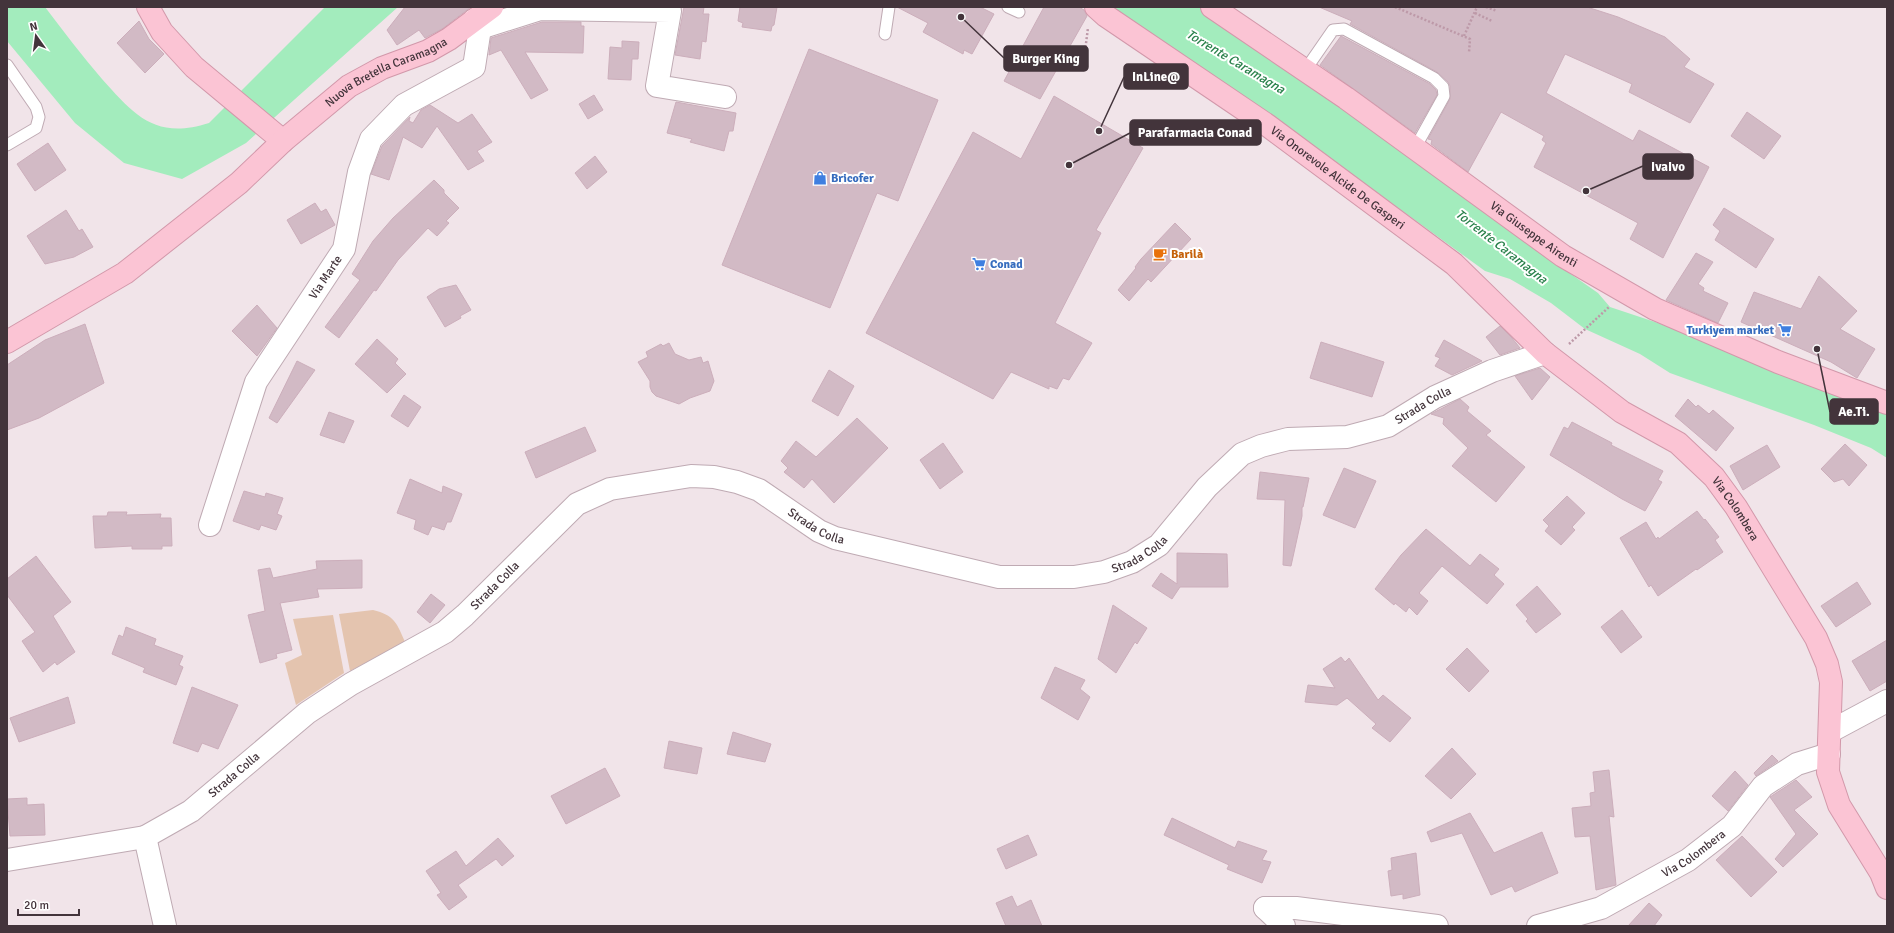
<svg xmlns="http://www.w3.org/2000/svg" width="1894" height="933" viewBox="0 0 1894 933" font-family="Signika,sans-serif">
  <rect width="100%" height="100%" fill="#f1e4e9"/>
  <path fill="#e4c4af" d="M 373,610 C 394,615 397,623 405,642 L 350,671 L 339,614 Z
    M 333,615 L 344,673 L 296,705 L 285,663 L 302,655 L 293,619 Z"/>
  <path fill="#a3ecbd" d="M 7,7 L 45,7 C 64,32 82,56 102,79 C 135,116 156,140 209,123 L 325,7 L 398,7 L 246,143 L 182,179 L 124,163 L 75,123 L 7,41 Z
    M 1112,7 L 1200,7 L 1279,60 L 1545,256 L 1598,293 L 1610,307 L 1664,325 L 1887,412 L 1887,458 L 1871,448 L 1814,425 L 1670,373 L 1640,354 L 1585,329 L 1551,303 L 1510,279 L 1485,271 L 1247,98 L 1129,24 Z"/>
  <path fill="#d2bac5" stroke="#ccaebb" d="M 405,7 L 471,7 L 442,29 L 425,38 L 419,30 L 397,45 L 387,30 Z
    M 684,7 L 704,7 L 703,14 L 709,14 L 706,42 L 702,41 L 700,59 L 675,55 Z
    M 740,7 L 777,7 L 774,25 L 772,26 L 771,31 L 742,27 L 743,23 L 738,21 Z
    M 897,7 L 980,7 L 994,14 L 972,54 L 964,50 L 963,54 L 923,32 L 928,23 Z
    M 1044,7 L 1079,7 L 1084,10 L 1087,16 L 1040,99 L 1004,81 Z
    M 1319,7 L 1587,7 L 1618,17 L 1665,37 L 1690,59 L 1684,67 L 1714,84 L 1690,123 L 1629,92 L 1632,84 L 1565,54 L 1546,93 L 1633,141 L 1639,130 L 1709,167 L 1663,258 L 1630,239 L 1638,223 L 1534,167 L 1546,143 L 1542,140 L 1544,136 L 1501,112 L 1468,172 L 1431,144 L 1432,140 L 1428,139 L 1450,99 L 1450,86 L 1448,82 L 1437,72 L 1350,24 L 1352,21 Z
    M 139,21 L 149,39 L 164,54 L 145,73 L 117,43 Z
    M 542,22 L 581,22 L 581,26 L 584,26 L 583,53 L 525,52 L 548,90 L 531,99 L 501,50 L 489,55 L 491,38 Z
    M 1341,36 L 1430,84 L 1436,90 L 1437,95 L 1415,133 L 1320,65 Z
    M 622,41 L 639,42 L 638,59 L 632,59 L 631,80 L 608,79 L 610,47 L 622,48 Z
    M 809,49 L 938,100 L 898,201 L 877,193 L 830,308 L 722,265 Z
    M 594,95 L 603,110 L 588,119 L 579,104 Z
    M 1054,96 L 1143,148 L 1096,230 L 1101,233 L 1055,323 L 1092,343 L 1069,380 L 1063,378 L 1057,389 L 1049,386 L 1049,389 L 1011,372 L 993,399 L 866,333 L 973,132 L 1021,159 Z
    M 676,102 L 736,113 L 733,131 L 729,131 L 724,151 L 690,142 L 692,139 L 667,133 Z
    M 430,105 L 458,123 L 472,114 L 492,142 L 477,151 L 484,161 L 468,170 L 437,126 L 422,148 L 403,137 L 389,180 L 371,174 L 382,146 L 410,117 L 409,121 L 413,123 L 421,110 Z
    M 1747,112 L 1781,136 L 1764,159 L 1731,136 Z
    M 48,143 L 66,170 L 35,191 L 17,164 Z
    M 595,156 L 607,172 L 587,189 L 575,173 Z
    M 434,180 L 444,190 L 444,193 L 459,208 L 446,221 L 449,223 L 437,236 L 428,228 L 398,260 L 376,291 L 374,290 L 339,338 L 325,327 L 360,280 L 352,274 L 373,241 L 393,218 Z
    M 315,203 L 321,212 L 326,209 L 335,225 L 301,244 L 287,220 Z
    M 1724,208 L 1774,239 L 1756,268 L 1715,240 L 1720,231 L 1713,225 Z
    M 66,210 L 79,231 L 82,229 L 93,247 L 74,257 L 45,264 L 27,236 Z
    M 1175,223 L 1191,239 L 1151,282 L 1148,279 L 1129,301 L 1118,290 L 1136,268 L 1135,267 L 1141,259 Z
    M 1696,253 L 1713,262 L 1698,284 L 1704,288 L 1703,291 L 1728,303 L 1718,323 L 1666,300 Z
    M 1819,276 L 1857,311 L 1840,329 L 1875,349 L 1857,378 L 1831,362 L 1741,322 L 1754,292 L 1801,309 Z
    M 456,285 L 471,310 L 460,316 L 461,318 L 445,327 L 427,297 L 439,289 Z
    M 257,305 L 277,328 L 257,356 L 232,331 Z
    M 85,324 L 104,383 L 39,418 L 7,430 L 7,365 L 45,340 Z
    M 1500,326 L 1512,338 L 1520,348 L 1500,355 L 1486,337 Z
    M 377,339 L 398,359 L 395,363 L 406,374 L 387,393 L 355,364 Z
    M 1444,340 L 1482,361 L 1452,375 L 1435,366 L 1440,358 L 1435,356 Z
    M 1321,342 L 1384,362 L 1372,397 L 1310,378 Z
    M 669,343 L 675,354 L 689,360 L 701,357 L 703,363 L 708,361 L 714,381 L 710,391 L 690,398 L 679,404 L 656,396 L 652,392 L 650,387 L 650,381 L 638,362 L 648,357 L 646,352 L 661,344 L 663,346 Z
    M 297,361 L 315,370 L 277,423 L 269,418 Z
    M 1540,368 L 1550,377 L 1532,400 L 1515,376 Z
    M 829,370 L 854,386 L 838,416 L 812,401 Z
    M 404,395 L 421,407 L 408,427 L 391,416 Z
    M 1460,399 L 1469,407 L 1467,411 L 1491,431 L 1486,435 L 1525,467 L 1496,502 L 1452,466 L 1468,448 L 1443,424 L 1444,418 L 1431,414 Z
    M 1688,399 L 1696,407 L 1698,405 L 1709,414 L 1713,410 L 1734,428 L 1716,451 L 1675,416 Z
    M 329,412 L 354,421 L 344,443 L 320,435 Z
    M 857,418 L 888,448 L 834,503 L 812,479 L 804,488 L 784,472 L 788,468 L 781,461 L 796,441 L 816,457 Z
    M 1572,422 L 1612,443 L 1611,445 L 1663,471 L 1658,480 L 1662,482 L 1645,511 L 1622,499 L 1550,455 L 1564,427 L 1568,429 Z
    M 585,427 L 596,451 L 536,478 L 525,452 Z
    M 943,443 L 963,472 L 940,489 L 920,460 Z
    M 1845,444 L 1867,465 L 1849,486 L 1843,479 L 1834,482 L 1821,469 Z
    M 1767,445 L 1780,467 L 1743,490 L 1730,466 Z
    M 1344,468 L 1376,481 L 1355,528 L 1323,515 Z
    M 1260,472 L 1309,478 L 1303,507 L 1302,507 L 1302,516 L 1291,566 L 1283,565 L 1285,500 L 1257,499 Z
    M 410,479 L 442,493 L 443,486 L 462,494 L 451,522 L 447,522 L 444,530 L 432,526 L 428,535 L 414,529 L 416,520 L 397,513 Z
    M 244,491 L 265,497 L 266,493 L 283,498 L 277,514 L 282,516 L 276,530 L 261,525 L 259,530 L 233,521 Z
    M 1567,496 L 1585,513 L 1572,527 L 1575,530 L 1561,545 L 1545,531 L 1549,526 L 1543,520 Z
    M 1697,511 L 1704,520 L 1705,519 L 1719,537 L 1715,540 L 1723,552 L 1697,570 L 1696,569 L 1658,596 L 1651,585 L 1649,587 L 1620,538 L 1646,522 L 1656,539 L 1658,537 L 1659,539 Z
    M 108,512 L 127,512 L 126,515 L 161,514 L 160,518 L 171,518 L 172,546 L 162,546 L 162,549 L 132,549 L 132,546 L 95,548 L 93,516 L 107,516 Z
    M 1426,529 L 1470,566 L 1480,554 L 1499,569 L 1494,575 L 1504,584 L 1487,604 L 1442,566 L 1419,593 L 1428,601 L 1417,615 L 1409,607 L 1406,612 L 1395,603 L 1394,605 L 1375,589 L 1401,555 Z
    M 1177,553 L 1227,554 L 1228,587 L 1180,587 L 1172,599 L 1152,586 L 1161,573 L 1177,584 Z
    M 36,556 L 71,602 L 53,616 L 75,652 L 57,665 L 55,662 L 43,672 L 22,641 L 35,632 L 7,595 L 7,579 Z
    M 362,560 L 362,588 L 317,589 L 319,597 L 280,603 L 292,650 L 276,654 L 277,658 L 260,663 L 248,615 L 265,611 L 258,570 L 270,568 L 273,578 L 317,569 L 316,561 Z
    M 1857,582 L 1871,604 L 1836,627 L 1821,606 Z
    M 1537,586 L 1561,614 L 1536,633 L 1526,621 L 1528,619 L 1516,605 Z
    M 431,594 L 445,605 L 430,623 L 417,612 Z
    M 1113,605 L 1147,628 L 1137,644 L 1135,642 L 1116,673 L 1098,659 Z
    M 1622,610 L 1642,637 L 1621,653 L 1601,627 Z
    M 126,627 L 156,639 L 154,645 L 183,656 L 179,665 L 183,667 L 176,685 L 143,672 L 145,668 L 112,654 L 119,635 L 123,637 Z
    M 1887,640 L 1887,681 L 1870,691 L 1852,661 Z
    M 1467,648 L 1489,671 L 1469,692 L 1446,669 Z
    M 1341,657 L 1345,662 L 1349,658 L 1378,700 L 1383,695 L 1411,718 L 1390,742 L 1372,728 L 1376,724 L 1347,698 L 1337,705 L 1305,702 L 1308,685 L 1335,688 L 1323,669 Z
    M 1055,667 L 1085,680 L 1080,689 L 1090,697 L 1078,720 L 1041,698 Z
    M 192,687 L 238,705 L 218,749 L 202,743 L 198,752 L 173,743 Z
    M 68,697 L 75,723 L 19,742 L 10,718 Z
    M 733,732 L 771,744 L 765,762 L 727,754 Z
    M 669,741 L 702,748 L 697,774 L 664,768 Z
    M 1452,748 L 1476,774 L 1451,799 L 1425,776 Z
    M 1772,755 L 1778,761 L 1756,776 L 1754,773 Z
    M 605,768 L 620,796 L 566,824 L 551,796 Z
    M 1609,770 L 1614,817 L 1609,816 L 1616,885 L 1596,890 L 1590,836 L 1575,837 L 1572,808 L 1591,806 L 1590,793 L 1595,792 L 1593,772 Z
    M 1735,771 L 1748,785 L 1728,811 L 1712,796 Z
    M 1796,780 L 1812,797 L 1794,810 L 1818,834 L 1783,867 L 1775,859 L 1796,834 L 1770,797 Z
    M 27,798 L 27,805 L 44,804 L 45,835 L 10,836 L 7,799 Z
    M 1470,813 L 1494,853 L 1542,832 L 1558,873 L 1515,892 L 1512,886 L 1491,895 L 1462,833 L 1431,842 L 1427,832 Z
    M 1172,818 L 1235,848 L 1238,841 L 1267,851 L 1262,860 L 1271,862 L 1262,883 L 1227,869 L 1229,865 L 1164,835 Z
    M 1028,835 L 1037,855 L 1006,869 L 997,849 Z
    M 1742,836 L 1777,872 L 1751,897 L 1716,860 Z
    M 498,838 L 514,856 L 502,866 L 496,859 L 458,885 L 467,897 L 449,910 L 437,895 L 441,893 L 426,871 L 456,851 L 466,866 Z
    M 1416,853 L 1420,895 L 1403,899 L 1403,894 L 1391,896 L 1388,871 L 1392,870 L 1391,858 Z
    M 1012,896 L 1017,907 L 1031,900 L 1042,926 L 1006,926 L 996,903 Z
    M 1649,903 L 1662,915 L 1654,926 L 1628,926 Z"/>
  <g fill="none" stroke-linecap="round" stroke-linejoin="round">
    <g stroke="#bfaab3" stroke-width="13">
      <path id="service" d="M 1008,7 L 1019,12
        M 885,34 L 889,7
        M 7,65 L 36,107 L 39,117 L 36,128 L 7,145
        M 1306,69 L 1333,30 L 1344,29 L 1434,78 L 1443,87 L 1444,96 L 1415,148"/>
    </g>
    <g stroke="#bfaab3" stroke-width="24">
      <g id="minor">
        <path d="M 480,28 L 540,9 L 670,11 L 657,86 L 725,97"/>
        <path id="s1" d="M 210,525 L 256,382 L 344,249 L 359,172 L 371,139 L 404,105 L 474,67 L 480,28 L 474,20"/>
        <path d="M 1831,731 L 1887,701"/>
        <path id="s2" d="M 145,837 L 191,811 L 307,713 L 351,684 L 445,632 L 465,615 L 577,504 L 610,489 L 691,476 L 714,477 L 737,482 L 759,490 L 819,531 L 835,538 L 999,577 L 1074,577 L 1104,572 L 1132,562 L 1159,545 L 1207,487 L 1242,454 L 1261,446 L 1288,439 L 1347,437 L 1388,426 L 1435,397 L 1492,371 L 1545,353"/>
        <path d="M 7,860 L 145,837 L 165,926"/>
        <path d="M 1265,908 L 1296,908 L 1437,926"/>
        <path d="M 1265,908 L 1284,926"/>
        <path id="s3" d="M 1538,926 L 1601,908 L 1688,860 L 1732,826 L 1763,786 L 1797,764 L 1829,754"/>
      </g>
    </g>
    <g stroke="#d298aa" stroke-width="24">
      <g id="secondary">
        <path d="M 148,7 L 162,32 L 194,67 L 283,141"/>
        <path id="s4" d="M 1096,7 L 1106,16 L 1267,125 L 1454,264 L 1545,353 L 1622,412 L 1678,443 L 1714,477 L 1736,507 L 1816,638 L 1827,664 L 1831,682 L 1828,772 L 1839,805 L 1881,873 L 1887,888"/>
        <path id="s5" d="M 1212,7 L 1346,98 L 1563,256 L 1655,309 L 1778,362 L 1887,403"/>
        <path id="s6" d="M 7,342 L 125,273 L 239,183 L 283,141 L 349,86 L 382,68 L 428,51 L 449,39 L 492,7"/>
      </g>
    </g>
    <path stroke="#bd99a8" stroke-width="2.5" stroke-dasharray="2 2" stroke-linecap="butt" d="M 1395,7 L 1470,39 L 1469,53
      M 1486,7 L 1497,11
      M 1475,13 L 1492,21
      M 1464,36 L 1477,7
      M 1085,51 L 1088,28
      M 1569,344 L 1609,307"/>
    <use href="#service" stroke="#fff" stroke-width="11"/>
    <use href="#minor" stroke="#fff" stroke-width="22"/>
    <use href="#secondary" stroke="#fbc4d4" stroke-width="22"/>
  </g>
  <defs>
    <g id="shop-bare" transform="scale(1.08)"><path d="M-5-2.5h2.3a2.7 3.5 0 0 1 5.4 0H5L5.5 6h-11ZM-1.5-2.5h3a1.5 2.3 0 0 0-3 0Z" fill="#3f7fe0" stroke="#fff" stroke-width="2.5" paint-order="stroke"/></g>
    <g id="cafe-bare" transform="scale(1.08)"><path d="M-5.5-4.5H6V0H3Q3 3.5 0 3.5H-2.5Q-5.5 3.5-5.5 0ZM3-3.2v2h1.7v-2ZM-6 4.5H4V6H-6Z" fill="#e8710a" stroke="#fff" stroke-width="2.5" paint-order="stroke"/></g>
    <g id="supermarket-bare" transform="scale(1.08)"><path d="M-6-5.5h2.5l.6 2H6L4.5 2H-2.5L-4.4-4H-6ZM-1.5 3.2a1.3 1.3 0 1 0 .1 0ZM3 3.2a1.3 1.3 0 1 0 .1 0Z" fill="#3f7fe0" stroke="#fff" stroke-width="2.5" paint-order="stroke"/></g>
  </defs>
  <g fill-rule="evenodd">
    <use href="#shop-bare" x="820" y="178"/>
    <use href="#cafe-bare" x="1160" y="254"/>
    <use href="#supermarket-bare" x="979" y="264"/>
    <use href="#supermarket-bare" x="1785" y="330"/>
  </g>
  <g text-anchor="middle" stroke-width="4" stroke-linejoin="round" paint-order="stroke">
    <g font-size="12" fill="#43343b" stroke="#fff">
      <text dy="4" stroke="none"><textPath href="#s6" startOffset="468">Nuova Bretella Caramagna</textPath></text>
      <text dy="4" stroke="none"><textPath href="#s4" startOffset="296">Via Onorevole Alcide De Gasperi</textPath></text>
      <text dy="4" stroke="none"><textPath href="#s5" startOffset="394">Via Giuseppe Airenti</textPath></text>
      <text dy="4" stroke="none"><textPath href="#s1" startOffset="276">Via Marte</textPath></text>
      <text dy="4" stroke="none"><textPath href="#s2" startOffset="1477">Strada Colla</textPath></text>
      <text dy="4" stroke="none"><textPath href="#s4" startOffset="817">Via Colombera</textPath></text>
      <text dy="4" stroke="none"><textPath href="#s2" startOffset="805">Strada Colla</textPath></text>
      <text dy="4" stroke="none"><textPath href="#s2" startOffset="1141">Strada Colla</textPath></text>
      <text dy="4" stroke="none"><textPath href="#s2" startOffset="433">Strada Colla</textPath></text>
      <text dy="4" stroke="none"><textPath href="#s2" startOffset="109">Strada Colla</textPath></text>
      <text dy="4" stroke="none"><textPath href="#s3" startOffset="173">Via Colombera</textPath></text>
    </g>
    <g font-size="12" font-weight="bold" fill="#366cbe" stroke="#fff" text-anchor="start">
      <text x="831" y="182">Bricofer</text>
      <text x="990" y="268">Conad</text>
      <text x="1774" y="334" text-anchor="end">Turkiyem market</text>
    </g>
    <g font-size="12" font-weight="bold" fill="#c56008" stroke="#fff" text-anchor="start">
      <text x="1171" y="258">Barilà</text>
    </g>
    <g font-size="13" font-style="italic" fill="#2b824c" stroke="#fff">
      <text transform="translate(1236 61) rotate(31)" y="5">Torrente Caramagna</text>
      <text transform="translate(1502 246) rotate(38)" y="5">Torrente Caramagna</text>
    </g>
  </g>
  <path fill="none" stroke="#43343b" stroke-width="1.5" d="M961 17L1004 58M1099 131L1124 77M1069 165L1130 133M1586 191L1643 166M1817 349L1830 412"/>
  <g fill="#43343b" stroke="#fff" stroke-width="1.5">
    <circle cx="961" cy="17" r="4"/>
    <circle cx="1099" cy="131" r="4"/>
    <circle cx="1069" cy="165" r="4"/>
    <circle cx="1586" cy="191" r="4"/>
    <circle cx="1817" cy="349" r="4"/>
  </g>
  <g fill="#43343b" stroke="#43343b" stroke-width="1.5">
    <rect x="1004" y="46" width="84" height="25" rx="4"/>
    <rect x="1124" y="64" width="64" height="25" rx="4"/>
    <rect x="1130" y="120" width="131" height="25" rx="4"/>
    <rect x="1643" y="154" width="50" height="25" rx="4"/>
    <rect x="1830" y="399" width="48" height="25" rx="4"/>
  </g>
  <g font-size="13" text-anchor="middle" font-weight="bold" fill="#fff">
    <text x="1046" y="63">Burger King</text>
    <text x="1156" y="81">InLine@</text>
    <text x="1195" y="137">Parafarmacia Conad</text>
    <text x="1668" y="171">IvaIvo</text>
    <text x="1854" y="416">Ae.Ti.</text>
  </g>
  <rect width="1894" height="933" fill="none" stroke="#43343b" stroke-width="16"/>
  <g transform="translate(36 36) rotate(346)" stroke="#ffffff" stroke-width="3" paint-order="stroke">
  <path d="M0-3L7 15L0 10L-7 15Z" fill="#43343b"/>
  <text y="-6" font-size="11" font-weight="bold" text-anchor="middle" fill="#43343b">N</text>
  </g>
  <path d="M18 909v6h61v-6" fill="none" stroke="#43343b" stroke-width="2"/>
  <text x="24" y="909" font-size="12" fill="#43343b" stroke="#ffffff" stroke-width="3" paint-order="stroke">20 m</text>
</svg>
